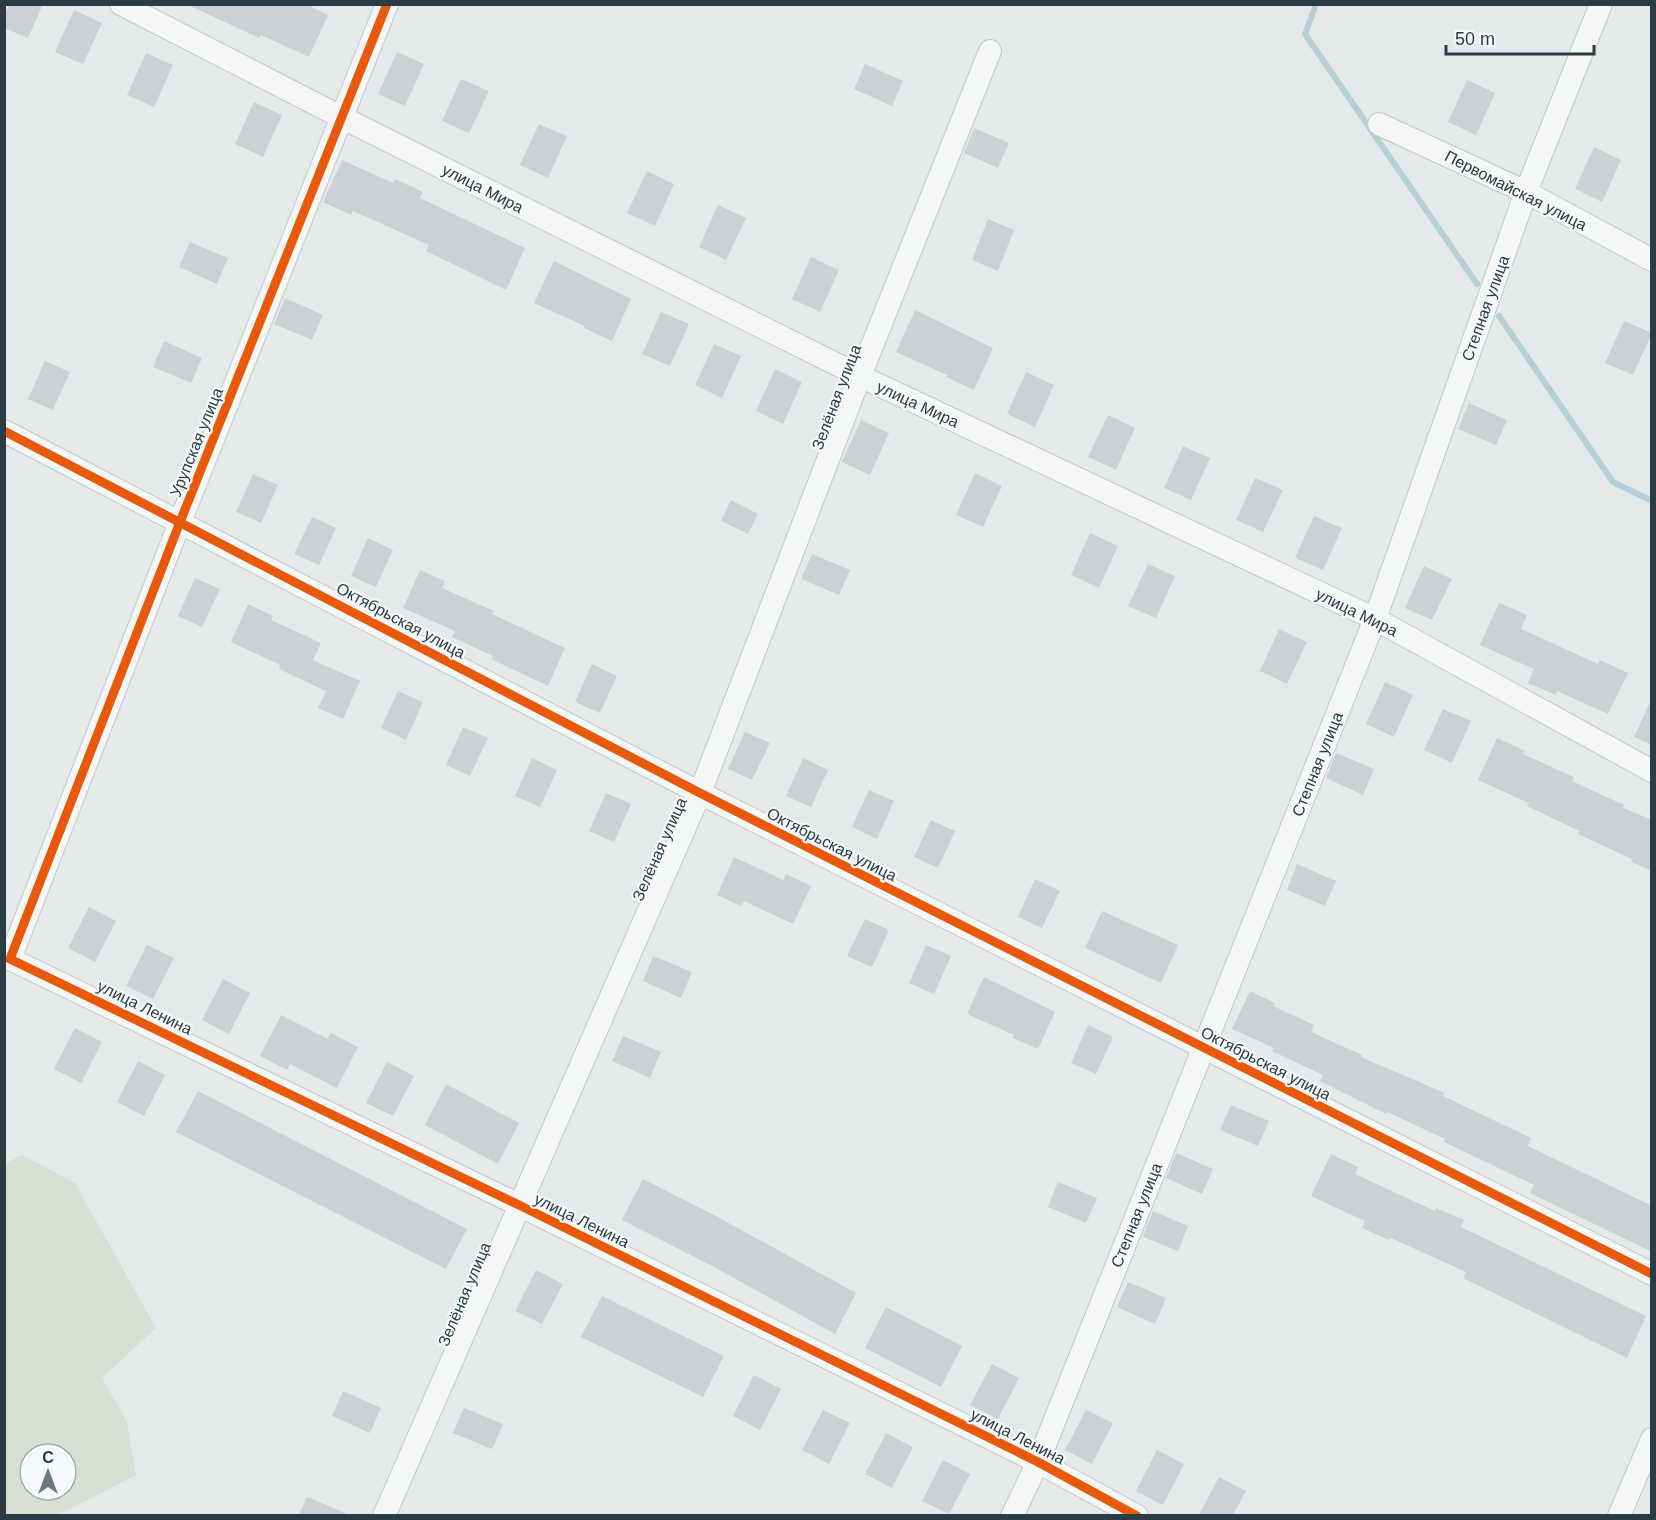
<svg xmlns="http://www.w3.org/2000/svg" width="1656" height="1520" viewBox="0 0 1656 1520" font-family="Arial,sans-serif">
  <rect width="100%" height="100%" fill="#e6e9ea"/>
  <path fill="#d9dfd5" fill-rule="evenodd" d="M 22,1155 L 75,1183 L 156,1328 L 102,1378 L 127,1422 L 136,1475 L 58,1515 L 5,1515 L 4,1164 ZM 30,1454 L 66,1454 L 66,1490 L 30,1490 Z"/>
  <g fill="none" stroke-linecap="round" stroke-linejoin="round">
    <path stroke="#b4cfd6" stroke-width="6" d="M 1316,4 L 1305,34 L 1477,284
      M 1499,316 L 1613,482 L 1652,501"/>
  </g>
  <path fill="#ced1d3" d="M 10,4 L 43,4 L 28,38 L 4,28 L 4,15 Z
    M 186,4 L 306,4 L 328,15 L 309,57 L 261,35 L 259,38 Z
    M 74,10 L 102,23 L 83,64 L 55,52 Z
    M 397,52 L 424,64 L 405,106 L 378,94 Z
    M 146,53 L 173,65 L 154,107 L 127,95 Z
    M 865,64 L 903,81 L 892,106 L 854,89 Z
    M 461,79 L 489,91 L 469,133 L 442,121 Z
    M 1467,80 L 1495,93 L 1476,135 L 1448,122 Z
    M 254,102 L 282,115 L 263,157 L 235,144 Z
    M 539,124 L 567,136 L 548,178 L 520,165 Z
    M 974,128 L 1009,143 L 998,168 L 964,153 Z
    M 1594,147 L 1621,160 L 1602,202 L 1575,189 Z
    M 342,160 L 393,183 L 395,179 L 423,192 L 420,198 L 525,248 L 506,290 L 426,251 L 429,245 L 353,211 L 351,215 L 323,202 Z
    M 647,171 L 674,184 L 655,226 L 627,213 Z
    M 718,205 L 746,218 L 726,260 L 699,247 Z
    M 988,219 L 1014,230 L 998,271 L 972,260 Z
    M 190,242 L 228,258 L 217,284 L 179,267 Z
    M 811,257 L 839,270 L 820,312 L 792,299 Z
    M 554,261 L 631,299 L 612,341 L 584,328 L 585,326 L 534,303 Z
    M 285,298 L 323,315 L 312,340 L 274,324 Z
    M 915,310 L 993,348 L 974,390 L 946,377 L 947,375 L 896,352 Z
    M 661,312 L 689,324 L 670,366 L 642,354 Z
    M 1624,321 L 1652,333 L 1633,375 L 1605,363 Z
    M 164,341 L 202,358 L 191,383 L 153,367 Z
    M 714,344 L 741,356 L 722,398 L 695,385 Z
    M 45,361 L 70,372 L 53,410 L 28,399 Z
    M 775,369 L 802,382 L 783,424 L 756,411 Z
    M 1026,372 L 1054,385 L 1035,427 L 1007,414 Z
    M 1469,403 L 1507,420 L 1496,445 L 1458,429 Z
    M 1108,415 L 1135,428 L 1116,470 L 1088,457 Z
    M 861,420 L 889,433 L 870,475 L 842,462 Z
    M 1183,446 L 1210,458 L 1191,500 L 1164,488 Z
    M 975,473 L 1002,486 L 983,527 L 956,515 Z
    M 253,474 L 278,485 L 261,523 L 236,512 Z
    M 1255,478 L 1283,490 L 1263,532 L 1236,520 Z
    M 731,500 L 758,514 L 748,534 L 721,521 Z
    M 1314,516 L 1342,528 L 1323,570 L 1295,558 Z
    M 312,517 L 336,528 L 319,565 L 294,554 Z
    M 1090,533 L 1118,546 L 1099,588 L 1071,575 Z
    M 368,538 L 393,550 L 376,587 L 351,576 Z
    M 812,554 L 850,570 L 839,595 L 801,579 Z
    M 1148,564 L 1175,576 L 1156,618 L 1128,606 Z
    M 1424,566 L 1452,579 L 1432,620 L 1405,608 Z
    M 420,570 L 445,581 L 442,588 L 494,611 L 492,614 L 565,648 L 548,686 L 491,659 L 493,656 L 452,637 L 455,631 L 403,608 Z
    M 195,578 L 220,589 L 202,627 L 178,616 Z
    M 1499,603 L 1527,615 L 1521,629 L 1598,664 L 1600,660 L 1628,673 L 1608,714 L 1557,691 L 1556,695 L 1528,683 L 1534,669 L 1480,645 Z
    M 248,604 L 273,616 L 271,620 L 321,643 L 313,660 L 360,681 L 343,719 L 318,708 L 326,691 L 279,669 L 280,665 L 231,642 Z
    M 1279,629 L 1307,642 L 1287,684 L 1260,671 Z
    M 592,664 L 617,676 L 600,713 L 575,702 Z
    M 1385,682 L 1413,695 L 1394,737 L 1366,724 Z
    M 398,691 L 423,702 L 406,740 L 381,728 Z
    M 1652,698 L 1652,745 L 1634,737 Z
    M 1443,709 L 1471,721 L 1452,763 L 1424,750 Z
    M 463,727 L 488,738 L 470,776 L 446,765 Z
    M 745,732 L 770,743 L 752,780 L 728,769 Z
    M 1497,738 L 1525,751 L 1523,754 L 1574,777 L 1572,781 L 1624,805 L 1623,808 L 1652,820 L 1652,871 L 1631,862 L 1632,859 L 1578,834 L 1579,831 L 1527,806 L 1529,803 L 1478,780 Z
    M 1336,753 L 1374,769 L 1363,795 L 1326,778 Z
    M 532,758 L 557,770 L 540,807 L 515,796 Z
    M 803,758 L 828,770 L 811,807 L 786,796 Z
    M 869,790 L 894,801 L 877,839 L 852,827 Z
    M 606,793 L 631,804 L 614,842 L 589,831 Z
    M 931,820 L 955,831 L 938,868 L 914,857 Z
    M 734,857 L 783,880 L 786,874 L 811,886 L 793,924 L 744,901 L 741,906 L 717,895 Z
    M 1297,864 L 1336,881 L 1325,906 L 1287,890 Z
    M 1035,879 L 1060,891 L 1042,928 L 1018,917 Z
    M 89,907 L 116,921 L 95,962 L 68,948 Z
    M 1102,911 L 1178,945 L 1161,983 L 1085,948 Z
    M 865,919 L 889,930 L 872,967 L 847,956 Z
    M 147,945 L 174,958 L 153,999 L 126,986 Z
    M 926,945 L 951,956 L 934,994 L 909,983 Z
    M 653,956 L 692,972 L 681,998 L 643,981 Z
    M 984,977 L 1055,1012 L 1038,1049 L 1013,1038 L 1014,1035 L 967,1014 Z
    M 223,979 L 250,993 L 229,1034 L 202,1020 Z
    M 1250,991 L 1275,1003 L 1273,1006 L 1314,1025 L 1311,1032 L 1362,1055 L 1361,1057 L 1445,1093 L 1443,1096 L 1531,1138 L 1528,1146 L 1652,1206 L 1652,1252 L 1530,1193 L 1534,1185 L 1444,1142 L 1445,1139 L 1387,1112 L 1386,1114 L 1320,1081 L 1323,1075 L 1272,1051 L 1274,1048 L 1232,1029 Z
    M 281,1015 L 328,1039 L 331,1033 L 358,1047 L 337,1088 L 290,1064 L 287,1070 L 260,1056 Z
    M 1088,1025 L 1113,1037 L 1096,1074 L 1071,1063 Z
    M 75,1028 L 102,1042 L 81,1083 L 54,1069 Z
    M 623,1036 L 661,1052 L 650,1078 L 612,1061 Z
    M 138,1061 L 165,1075 L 144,1116 L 117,1102 Z
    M 387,1062 L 414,1076 L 393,1116 L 366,1103 Z
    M 446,1084 L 519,1123 L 498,1164 L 425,1125 Z
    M 198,1091 L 467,1229 L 446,1269 L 176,1132 Z
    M 1231,1105 L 1269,1121 L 1258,1146 L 1220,1130 Z
    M 1176,1153 L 1213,1169 L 1202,1194 L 1166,1178 Z
    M 1331,1154 L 1358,1167 L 1355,1174 L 1435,1211 L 1436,1208 L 1464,1220 L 1461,1227 L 1646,1316 L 1627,1358 L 1463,1278 L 1466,1272 L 1391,1238 L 1389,1240 L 1362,1228 L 1365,1221 L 1311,1196 Z
    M 643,1179 L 716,1216 L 856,1293 L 835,1334 L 714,1267 L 622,1220 Z
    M 1058,1182 L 1097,1198 L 1086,1223 L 1048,1207 Z
    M 1153,1211 L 1188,1226 L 1178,1251 L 1143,1237 Z
    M 536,1270 L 563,1284 L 542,1324 L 515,1311 Z
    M 1128,1282 L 1166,1298 L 1155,1324 L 1117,1307 Z
    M 602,1296 L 724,1356 L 703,1397 L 581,1337 Z
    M 886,1307 L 962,1346 L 941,1387 L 865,1348 Z
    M 992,1364 L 1019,1378 L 998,1419 L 970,1405 Z
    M 754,1375 L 781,1389 L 760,1430 L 733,1416 Z
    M 343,1391 L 381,1408 L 370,1433 L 332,1416 Z
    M 464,1408 L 503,1424 L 492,1449 L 453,1433 Z
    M 823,1410 L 850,1423 L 829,1464 L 802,1450 Z
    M 1086,1410 L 1113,1423 L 1092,1464 L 1065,1450 Z
    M 886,1433 L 913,1447 L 892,1488 L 865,1474 Z
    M 1157,1450 L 1184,1464 L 1163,1505 L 1136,1491 Z
    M 943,1460 L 970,1474 L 949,1514 L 922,1501 Z
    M 1219,1477 L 1246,1491 L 1233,1515 L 1199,1515 Z
    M 307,1497 L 350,1515 L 299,1515 Z"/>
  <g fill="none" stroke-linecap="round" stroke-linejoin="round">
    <g stroke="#c4c7c8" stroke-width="24">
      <path id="minor" d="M 121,4 L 341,117 L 860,376 L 1375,619 L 1652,771
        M 387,4 L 180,522 L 10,959 L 519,1205 L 1038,1462 L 1137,1516
        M 1379,124 L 1526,192 L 1652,260
        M 4,431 L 700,793 L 1652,1274
        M 384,1516 L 700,793 L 860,376 L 990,51
        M 1012,1516 L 1038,1462 L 1375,619 L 1526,192 L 1601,4
        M 1619,1516 L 1652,1439"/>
    </g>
    <use href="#minor" stroke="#f5f7f7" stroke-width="22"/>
    <g stroke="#f4f8f9" stroke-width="13">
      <path id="cycleway" d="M 387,4 L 180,522 L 10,959 L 519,1205 L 1038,1462 L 1137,1516
        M 4,431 L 700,793 L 1652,1274"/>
    </g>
    <use href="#cycleway" stroke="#e8590c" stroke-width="9"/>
  </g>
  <g text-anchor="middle" stroke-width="4.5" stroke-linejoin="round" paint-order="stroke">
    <g font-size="16" fill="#2a3d45" stroke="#f4f8f9">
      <text transform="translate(483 188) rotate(27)" y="6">улица Мира</text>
      <text transform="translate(1516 190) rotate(27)" y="6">Первомайская улица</text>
      <text transform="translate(1485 308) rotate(-70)" y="6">Степная улица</text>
      <text transform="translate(836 397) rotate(-69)" y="6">Зелёная улица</text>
      <text transform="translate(918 404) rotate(25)" y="6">улица Мира</text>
      <text transform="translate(196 442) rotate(-68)" y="6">Урупская улица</text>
      <text transform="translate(1357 612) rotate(26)" y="6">улица Мира</text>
      <text transform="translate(401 620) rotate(28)" y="6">Октябрьская улица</text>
      <text transform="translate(1317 764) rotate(-68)" y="6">Степная улица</text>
      <text transform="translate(832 844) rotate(27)" y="6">Октябрьская улица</text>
      <text transform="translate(659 849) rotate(-66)" y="6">Зелёная улица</text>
      <text transform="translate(145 1007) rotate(26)" y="6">улица Ленина</text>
      <text transform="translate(1266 1063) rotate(27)" y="6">Октябрьская улица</text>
      <text transform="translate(1136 1215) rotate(-68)" y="6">Степная улица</text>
      <text transform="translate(582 1220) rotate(26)" y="6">улица Ленина</text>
      <text transform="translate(464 1294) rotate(-67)" y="6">Зелёная улица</text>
      <text transform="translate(1018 1436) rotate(27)" y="6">улица Ленина</text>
    </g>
  </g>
  <rect width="1656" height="1520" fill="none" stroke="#2a3d45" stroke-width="12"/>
  <g transform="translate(48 1472)"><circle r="28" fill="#f4f8f9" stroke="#a3adb1" stroke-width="1.5"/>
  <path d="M0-4.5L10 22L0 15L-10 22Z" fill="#6c797f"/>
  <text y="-9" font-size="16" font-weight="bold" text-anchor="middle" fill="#2a3d45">С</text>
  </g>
  <path d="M1446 45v9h148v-9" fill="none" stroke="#2a3d45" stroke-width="3"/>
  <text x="1455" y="45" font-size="18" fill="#2a3d45" stroke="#f4f8f9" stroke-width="4.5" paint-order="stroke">50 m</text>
</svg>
